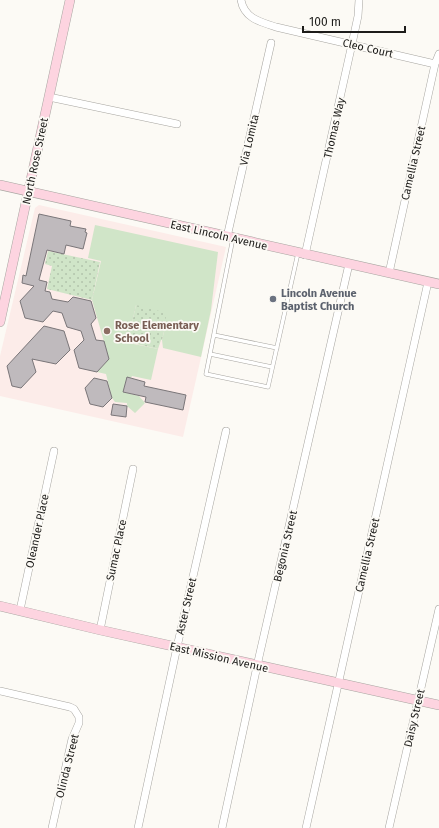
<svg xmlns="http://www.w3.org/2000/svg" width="439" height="828" viewBox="0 0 439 828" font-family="'Fira Sans',sans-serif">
  <defs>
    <pattern id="park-dots" width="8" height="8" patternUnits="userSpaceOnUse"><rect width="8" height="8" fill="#d0e5c8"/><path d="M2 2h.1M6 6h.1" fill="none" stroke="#b2c4ab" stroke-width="1.8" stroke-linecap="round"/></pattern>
  </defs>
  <rect width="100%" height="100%" fill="#fcfaf5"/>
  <path fill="#fcece9" d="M 39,205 L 226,247 L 183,437 L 0,396 L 0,356 L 35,208 Z"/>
  <path fill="#d0e5c8" d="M 95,225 L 218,252 L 211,310 L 201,357 L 163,348 L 162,340 L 166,324 L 165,321 L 136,305 L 130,332 L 124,342 L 158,349 L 151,380 L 132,376 L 131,378 L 127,378 L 123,392 L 139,396 L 145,403 L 135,413 L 127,406 L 127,403 L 115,402 L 112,398 L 106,374 L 97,372 L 109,359 L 92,300 L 101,261 L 88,258 Z"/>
  <path fill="url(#park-dots)" d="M 48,251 L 100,262 L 92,300 L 47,289 L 52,266 L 45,264 Z
    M 136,305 L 167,313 L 165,321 L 166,323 L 162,340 L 161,340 L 158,349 L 123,341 L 124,332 L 130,332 Z"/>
  <path fill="#bfbabd" stroke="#7a7679" d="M 39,214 L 71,221 L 70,226 L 86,229 L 85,232 L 87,233 L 83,249 L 66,245 L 64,254 L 47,250 L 39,280 L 47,282 L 45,291 L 50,292 L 52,299 L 68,302 L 73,297 L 91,301 L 96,318 L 91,324 L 96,340 L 104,341 L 109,359 L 97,372 L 79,368 L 74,350 L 84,340 L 81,331 L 67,327 L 62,313 L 53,311 L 43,322 L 25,318 L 20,301 L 34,286 L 22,283 L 23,275 L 26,276 Z
    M 44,326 L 64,331 L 70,350 L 56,364 L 32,359 L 36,372 L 21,388 L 12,386 L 7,366 Z
    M 127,377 L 145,382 L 144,386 L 186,395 L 183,410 L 145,402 L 146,397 L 123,392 Z
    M 94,378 L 107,381 L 112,398 L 103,407 L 90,404 L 85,388 Z
    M 113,404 L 127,406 L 126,417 L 111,415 Z"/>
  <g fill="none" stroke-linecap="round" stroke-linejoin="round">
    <g stroke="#a7a5a0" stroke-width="4.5">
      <path id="lane" d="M 233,238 L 206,374 L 268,387 L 298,253
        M 214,335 L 277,348
        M 210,354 L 272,367"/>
    </g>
    <g stroke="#a7a5a0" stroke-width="8">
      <path id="street" d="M 241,0 C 244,18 260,22 276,27 L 435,64
        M 49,97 L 177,124
        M 227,237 L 271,43
        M 305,255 L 352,44 L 358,16 L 359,0
        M 389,273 L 435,64 L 439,54
        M 20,610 L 54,451
        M 100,630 L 133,469
        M 0,691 L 70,707 L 74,709 L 79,717 L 79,723 L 72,739 L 52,828
        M 138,828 L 177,647 L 226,431
        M 222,828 L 259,657 L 349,264
        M 306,828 L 428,282
        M 389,828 L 439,609"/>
    </g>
    <g stroke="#a7a5a0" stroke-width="10">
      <path id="secondary" d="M 0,185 L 439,284
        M 0,322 L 70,0
        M 0,606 L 100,630 L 439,705"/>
    </g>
    <use href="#lane" stroke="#fff" stroke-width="3.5"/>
    <use href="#street" stroke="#fff" stroke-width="7"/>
    <use href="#secondary" stroke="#fdd4e0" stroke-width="9"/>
  </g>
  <circle fill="#6b7280" stroke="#fcfaf5" stroke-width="1.5" cx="273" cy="299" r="4"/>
  <circle fill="#8d6e63" stroke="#fcfaf5" stroke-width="1.5" cx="107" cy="331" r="4"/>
  <g text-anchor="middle" stroke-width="3.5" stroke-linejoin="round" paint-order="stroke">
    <g font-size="11" fill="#1d1c1a" stroke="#fcfaf5">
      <text transform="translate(368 48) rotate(13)" y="4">Cleo Court</text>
      <text transform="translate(334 128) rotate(-77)" y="4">Thomas Way</text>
      <text transform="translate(249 140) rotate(-77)" y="4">Via Lomita</text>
      <text transform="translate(35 161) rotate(-78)" y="4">North Rose Street</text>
      <text transform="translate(413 163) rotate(-77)" y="4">Camellia Street</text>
      <text transform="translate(219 235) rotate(13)" y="4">East Lincoln Avenue</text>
      <text transform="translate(37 531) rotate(-78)" y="4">Oleander Place</text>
      <text transform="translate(285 546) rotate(-77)" y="4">Begonia Street</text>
      <text transform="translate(116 550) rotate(-78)" y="4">Sumac Place</text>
      <text transform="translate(367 555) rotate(-77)" y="4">Camellia Street</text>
      <text transform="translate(186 606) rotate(-77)" y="4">Aster Street</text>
      <text transform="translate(219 657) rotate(13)" y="4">East Mission Avenue</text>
      <text transform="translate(414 718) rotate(-77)" y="4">Daisy Street</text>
      <text transform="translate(67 766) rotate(-76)" y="4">Olinda Street</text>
    </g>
    <g font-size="11" font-weight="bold" fill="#5b616d" stroke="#fcfaf5" text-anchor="start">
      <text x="281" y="297">Lincoln Avenue<tspan x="281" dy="13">Baptist Church</tspan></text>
    </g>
    <g font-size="11" font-weight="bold" fill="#785e54" stroke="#fcfaf5" text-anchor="start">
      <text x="115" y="329">Rose Elementary<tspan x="115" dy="13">School</tspan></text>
    </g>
  </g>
  <path d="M303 26v6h102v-6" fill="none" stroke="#1d1c1a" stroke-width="2"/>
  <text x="309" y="26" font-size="12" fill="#1d1c1a" stroke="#fcfaf5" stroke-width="3" paint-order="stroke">100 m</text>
</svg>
